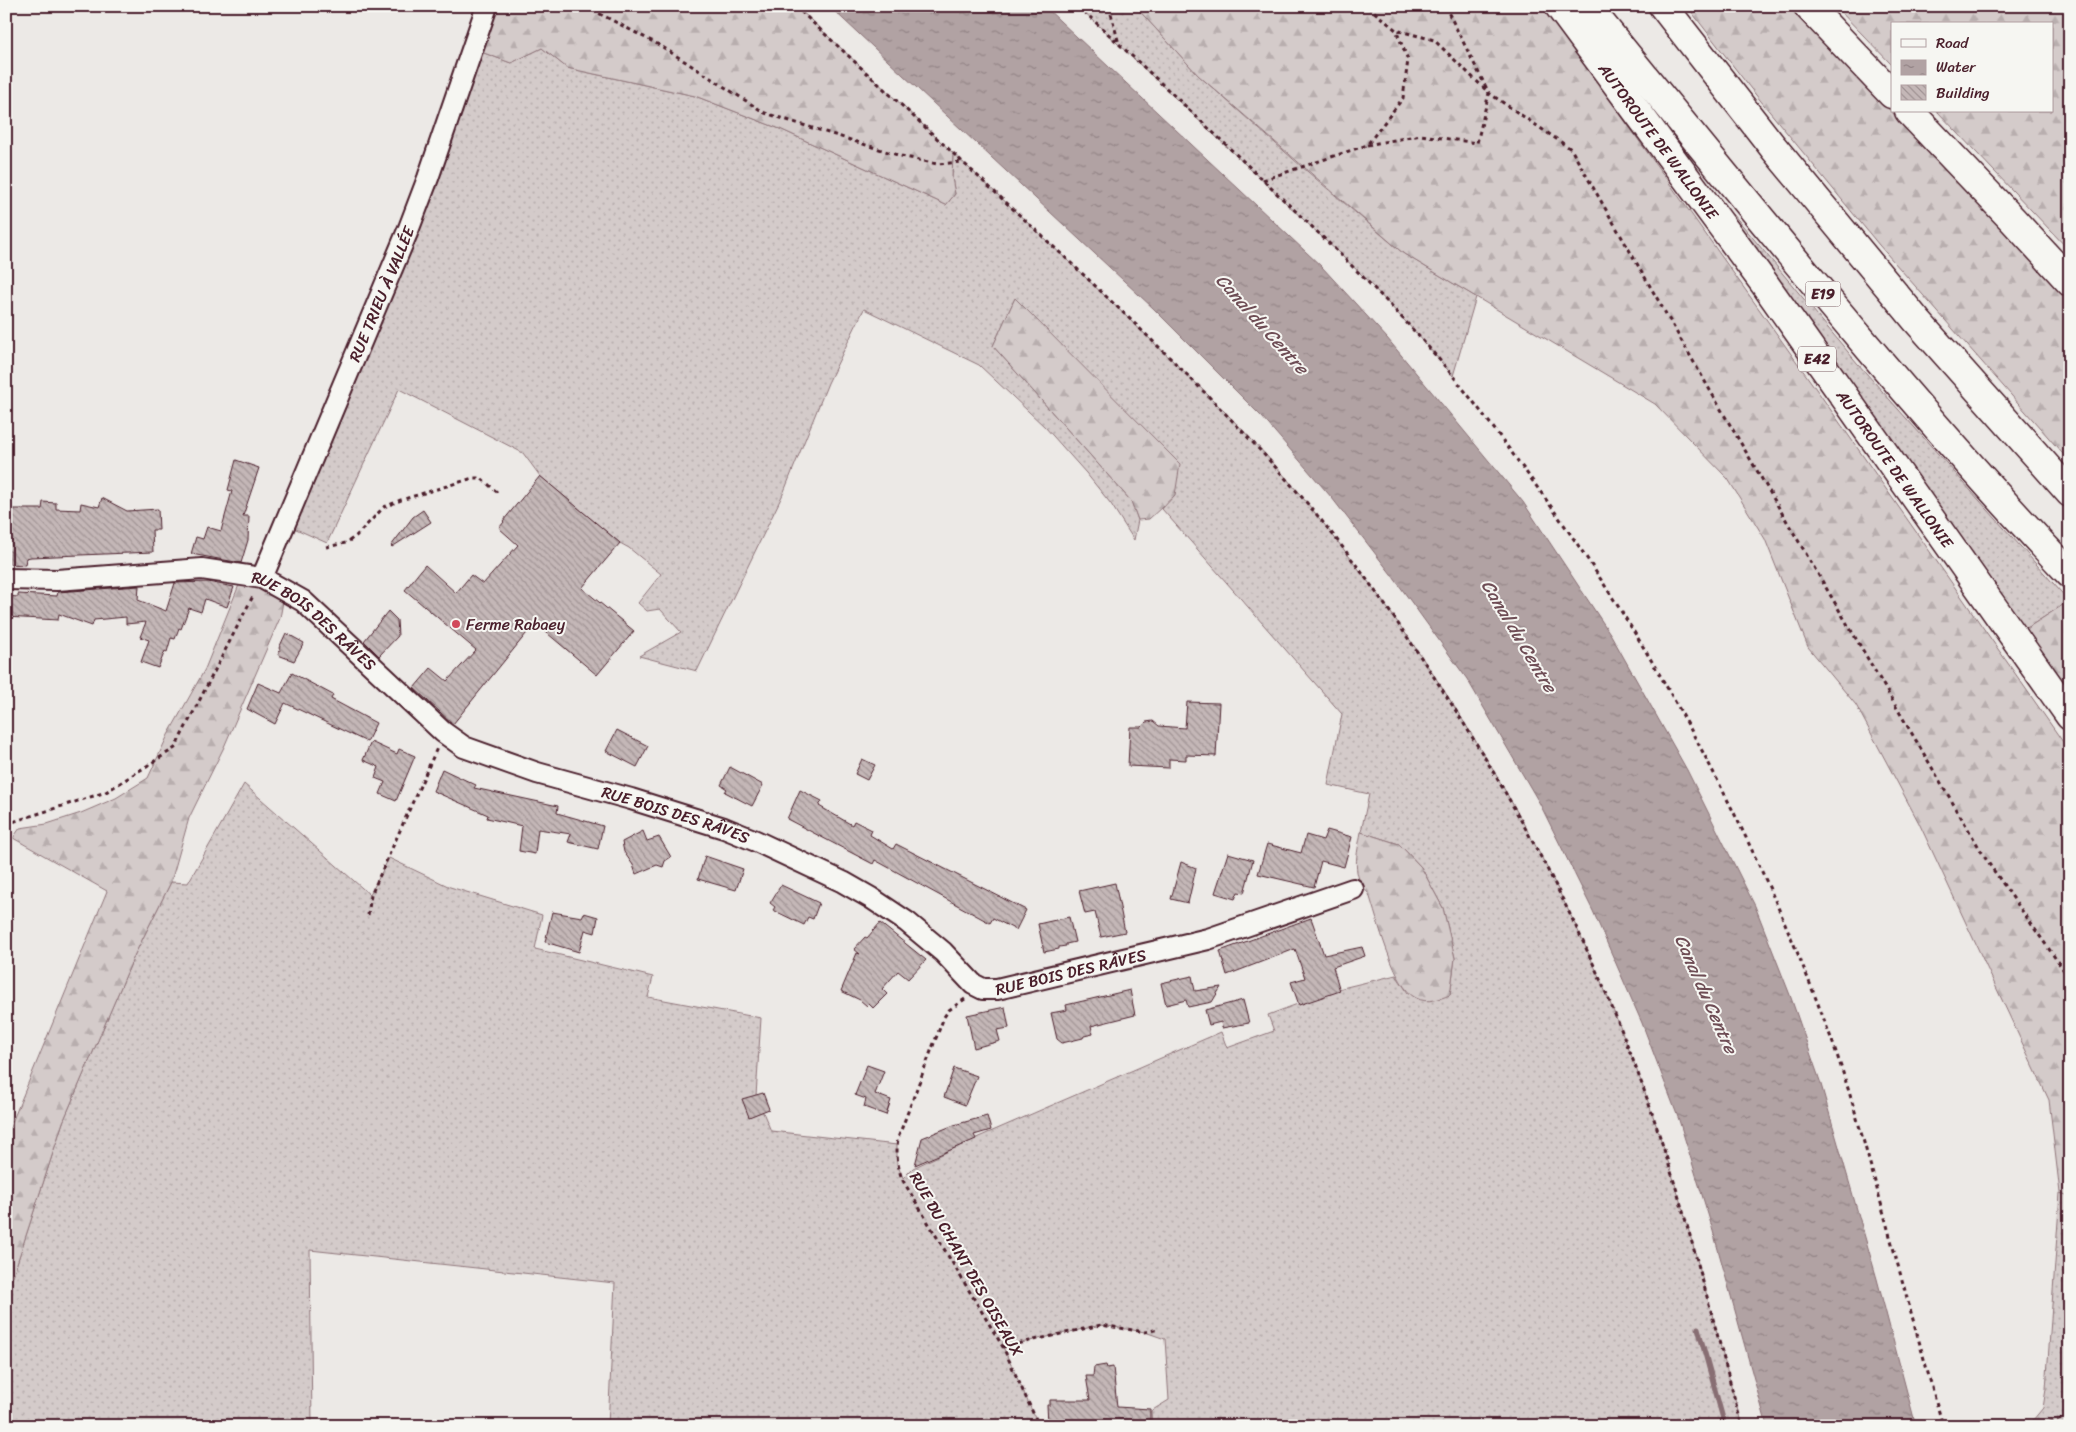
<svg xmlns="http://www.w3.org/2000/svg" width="2076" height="1432" viewBox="0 0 2076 1432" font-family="Sriracha,sans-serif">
  <defs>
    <pattern id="grass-dots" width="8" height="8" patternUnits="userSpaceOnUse" patternTransform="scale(1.25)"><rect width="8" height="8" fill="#d4cbca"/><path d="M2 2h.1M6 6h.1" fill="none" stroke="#b8aeae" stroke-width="1.8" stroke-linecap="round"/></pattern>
    <pattern id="forest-firs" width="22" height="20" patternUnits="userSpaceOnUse" patternTransform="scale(1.25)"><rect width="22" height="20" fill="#d4cbca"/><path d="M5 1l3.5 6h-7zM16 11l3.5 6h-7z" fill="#b8aeae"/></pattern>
    <pattern id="water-ripples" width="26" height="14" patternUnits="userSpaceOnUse" patternTransform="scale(1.25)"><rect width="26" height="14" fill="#b1a2a3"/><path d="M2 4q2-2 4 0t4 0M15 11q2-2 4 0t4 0" fill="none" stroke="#928385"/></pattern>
    <pattern id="building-back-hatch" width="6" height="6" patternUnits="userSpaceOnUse" patternTransform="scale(1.25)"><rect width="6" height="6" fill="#c4b7b7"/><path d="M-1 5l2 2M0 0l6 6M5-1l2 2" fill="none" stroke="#a19495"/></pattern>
  </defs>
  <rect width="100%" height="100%" fill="#ece9e6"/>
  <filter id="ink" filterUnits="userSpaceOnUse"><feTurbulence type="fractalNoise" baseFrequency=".02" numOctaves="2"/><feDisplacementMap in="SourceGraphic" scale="10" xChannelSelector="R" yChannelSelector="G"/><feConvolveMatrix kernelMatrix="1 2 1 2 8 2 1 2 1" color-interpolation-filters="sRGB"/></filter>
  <g filter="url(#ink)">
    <path fill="url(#grass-dots)" stroke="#8f757a" d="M 1078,6 L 1135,6 L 1198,75 L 1301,166 L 1404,254 L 1476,297 L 1453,376 L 1418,335 L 1360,273 Z
      M 542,48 L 567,68 L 695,96 L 780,129 L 946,205 L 955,194 L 952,178 L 953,153 C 1019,214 1084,276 1149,338 C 1200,387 1253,437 1298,492 C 1444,669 1565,871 1643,1087 C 1683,1198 1711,1312 1742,1426 L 1152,1426 L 1151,1411 L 1169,1400 L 1165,1339 L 1145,1332 L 1101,1325 L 1003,1347 L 1039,1426 L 608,1426 L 615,1283 L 310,1250 L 312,1426 L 6,1426 L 6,1297 L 63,1122 L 135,954 L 171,882 L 188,883 L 244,784 L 370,895 L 389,858 L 450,887 L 542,915 L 535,949 L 653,977 L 648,997 L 761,1018 L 756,1096 L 771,1131 L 897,1145 L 897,1164 L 903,1178 L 913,1168 L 974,1139 L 1221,1032 L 1227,1048 L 1274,1031 L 1268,1015 L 1338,989 L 1396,975 L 1408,993 L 1450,995 L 1455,958 L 1443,908 L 1421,867 L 1399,844 L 1361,832 L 1369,794 L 1328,785 L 1342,714 L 1162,509 L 1175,495 L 1015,298 L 993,346 L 1131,501 L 1138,520 L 1134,540 L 1111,504 L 1086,473 L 1045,427 L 979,365 L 864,309 L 828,383 L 783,494 L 697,671 L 639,656 L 681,632 L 660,609 L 647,611 L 638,603 L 661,574 L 629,548 L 620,543 L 540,476 L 523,453 L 399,389 L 327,543 L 285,524 L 473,49 L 511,63 Z
      M 1733,214 L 1858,364 L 2069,601 L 2024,630 L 1737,227 Z
      M 2060,1193 L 2070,1196 L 2070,1426 L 2028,1426 L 2043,1408 L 2046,1389 Z"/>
    <path fill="url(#forest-firs)" stroke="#8f757a" d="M 487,6 L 796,6 L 953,153 L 952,178 L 955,194 L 946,205 L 780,129 L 695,96 L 567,68 L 542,48 L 511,63 L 473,49 Z
      M 1135,6 L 1543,6 L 1821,396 L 2070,752 L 2070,1196 L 2060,1193 L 2049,1100 L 1919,823 L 1856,705 L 1808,647 L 1765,539 L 1728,479 L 1655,404 L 1404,254 L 1198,75 Z
      M 1687,6 L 1790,6 L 2006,231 L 2070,303 L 2070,462 L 1879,245 L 1751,89 Z
      M 1835,6 L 2070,6 L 2070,251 L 1937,111 L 2052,111 L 2052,24 L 1892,24 L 1892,65 Z
      M 1015,298 L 1180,464 L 1175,495 L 1149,519 L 1138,520 L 1131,501 L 993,346 Z
      M 243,575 L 285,591 L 280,618 L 224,747 L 189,818 L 171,882 L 135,954 L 63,1122 L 6,1297 L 6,1137 L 107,891 L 13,838 L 20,828 L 47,824 L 81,813 L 116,798 L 148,778 L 168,735 L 205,669 Z
      M 2069,601 L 2070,602 L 2070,697 L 2024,630 Z
      M 1361,832 L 1399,844 L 1421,867 L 1443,908 L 1455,958 L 1450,995 C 1439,999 1428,1004 1416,998 C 1394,988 1377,918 1369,894 C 1350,875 1357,855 1361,832 Z"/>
    <path fill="url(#water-ripples)" stroke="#886e73" d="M 829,6 L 1044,6 L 1322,267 L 1387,338 L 1523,502 L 1611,635 L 1687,770 L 1755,906 L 1790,995 L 1820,1081 L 1877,1279 L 1916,1426 L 1767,1426 L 1711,1224 L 1679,1120 L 1642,1023 L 1593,911 L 1540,804 L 1467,679 L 1391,574 L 1332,498 L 1262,417 L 1153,308 Z"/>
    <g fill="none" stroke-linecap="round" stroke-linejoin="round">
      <path stroke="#886e73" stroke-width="5" d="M 1698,1328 L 1725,1426"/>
    </g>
    <path fill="url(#building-back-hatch)" stroke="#4a1f2b" d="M 236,460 L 259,468 L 243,516 L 249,516 L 248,540 L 241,563 L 191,554 L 196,537 L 203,539 L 207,527 L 221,531 L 232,491 L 228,490 Z
      M 540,476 L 620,543 L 582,588 L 634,631 L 597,675 L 535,623 L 453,724 L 414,688 L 431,668 L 447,681 L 476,650 L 405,590 L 425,565 L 456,593 L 471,575 L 483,584 L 518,545 L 499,528 L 504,522 L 503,521 Z
      M 102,498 L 127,511 L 158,509 L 159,530 L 152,530 L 153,552 L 31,557 L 26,558 L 25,565 L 9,564 L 10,551 L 6,551 L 6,509 L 42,509 L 43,502 L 56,503 L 56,509 L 80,510 L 81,503 L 99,507 Z
      M 423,510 L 431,522 L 392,547 L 391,546 L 413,517 Z
      M 208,582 L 234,587 L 227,607 L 205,599 L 201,612 L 189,608 L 181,629 L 179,628 L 175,639 L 171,638 L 167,652 L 165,651 L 158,668 L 141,662 L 149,640 L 140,637 L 146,622 L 126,624 L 126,617 L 94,620 L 92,626 L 59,614 L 58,620 L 6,617 L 6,596 L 18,597 L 18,594 L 57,596 L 58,592 L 139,586 L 138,600 L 166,611 L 175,583 Z
      M 388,611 L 397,620 L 398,636 L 379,656 L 364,641 Z
      M 286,633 L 304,643 L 294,661 L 278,655 L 280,650 L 279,648 Z
      M 292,673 L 333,695 L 331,699 L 376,723 L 367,742 L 285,703 L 275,724 L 247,709 L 258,683 L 281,693 Z
      M 1187,702 L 1219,703 L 1216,756 L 1186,755 L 1186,760 L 1169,759 L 1169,768 L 1128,766 L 1130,727 L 1141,727 L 1146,722 L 1153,721 L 1159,726 L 1185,728 Z
      M 617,730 L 648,746 L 637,767 L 606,751 Z
      M 371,742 L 397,754 L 399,749 L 415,756 L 396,801 L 380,794 L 385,782 L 375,778 L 379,767 L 363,760 Z
      M 862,759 L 875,765 L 867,780 L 855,774 Z
      M 730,767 L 763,785 L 752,806 L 725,792 L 727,789 L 721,785 Z
      M 442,769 L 476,785 L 474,788 L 558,806 L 557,813 L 603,826 L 598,849 L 568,842 L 571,834 L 538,829 L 535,854 L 519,851 L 522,826 L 487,818 L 488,815 L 433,791 Z
      M 800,790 L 822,801 L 819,806 L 852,825 L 854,821 L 872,830 L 870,835 L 893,849 L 896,844 L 1026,910 L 1016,930 L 993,918 L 990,923 L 875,860 L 873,864 L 787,819 Z
      M 1327,830 L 1352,837 L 1344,867 L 1321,861 L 1314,887 L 1258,874 L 1267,844 L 1301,853 L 1306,835 L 1323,840 Z
      M 643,831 L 647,841 L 659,837 L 671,857 L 665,861 L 663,867 L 657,865 L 636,874 L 633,865 L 624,852 L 622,842 Z
      M 1228,853 L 1253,860 L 1244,893 L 1238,892 L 1235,899 L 1215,893 Z
      M 705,856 L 743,869 L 736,890 L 698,879 Z
      M 1181,862 L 1196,868 L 1188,903 L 1171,899 Z
      M 1115,883 L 1125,932 L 1101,937 L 1095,912 L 1085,914 L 1079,891 Z
      M 781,885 L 819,903 L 813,919 L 808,917 L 804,925 L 773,910 L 775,907 L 770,903 Z
      M 552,912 L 582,917 L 584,913 L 598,917 L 595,933 L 585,930 L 579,952 L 545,942 Z
      M 1069,917 L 1075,942 L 1066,944 L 1066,946 L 1059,947 L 1059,949 L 1044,952 L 1038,924 Z
      M 1311,918 L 1324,955 L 1362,947 L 1365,956 L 1333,967 L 1340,991 L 1299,1005 L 1291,982 L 1305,978 L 1295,949 L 1227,975 L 1220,951 Z
      M 880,923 L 926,960 L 908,979 L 898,971 L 882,989 L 887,994 L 873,1008 L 869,1004 L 867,1006 L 860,1000 L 841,991 L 857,953 L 860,954 L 854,949 L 865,937 L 867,938 Z
      M 1192,976 L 1195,991 L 1221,987 L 1212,1002 L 1188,1007 L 1186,1000 L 1166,1005 L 1161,983 Z
      M 1130,990 L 1135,1015 L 1091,1026 L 1093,1034 L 1084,1036 L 1083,1038 L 1062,1043 L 1057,1039 L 1051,1013 L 1067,1010 L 1066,1005 Z
      M 1243,1000 L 1249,1023 L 1222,1028 L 1221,1022 L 1209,1025 L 1205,1010 Z
      M 1005,1007 L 1009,1028 L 997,1030 L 1000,1041 L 974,1048 L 967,1015 Z
      M 867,1065 L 884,1071 L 875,1094 L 891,1100 L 886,1115 L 864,1107 L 866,1099 L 855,1095 Z
      M 954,1068 L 977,1076 L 965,1105 L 944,1097 Z
      M 763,1093 L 769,1109 L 749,1117 L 742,1099 Z
      M 987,1116 L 991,1130 L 974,1135 L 976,1139 L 915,1165 L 922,1138 L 954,1125 Z
      M 1106,1365 L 1107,1368 L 1113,1367 L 1117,1407 L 1150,1409 L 1150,1426 L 1057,1426 L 1057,1424 L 1048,1424 L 1047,1405 L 1050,1405 L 1050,1400 L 1090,1400 L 1086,1376 L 1093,1376 L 1094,1367 Z"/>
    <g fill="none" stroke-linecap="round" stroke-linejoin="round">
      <g stroke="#4a1f2b" stroke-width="24">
        <g id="street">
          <path id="s1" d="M 262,578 L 409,228 L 428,178 L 487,6"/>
          <path id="s2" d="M 6,579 L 57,580 L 202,569 L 262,578 L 303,601 L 443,732 L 464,747 L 537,773 L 631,799 L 724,828 L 756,841 L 843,882 L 871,898 L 907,922 L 943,952 L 973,984 L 983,989 L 997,989 L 1208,939 L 1353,889"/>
        </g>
      </g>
      <g stroke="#4a1f2b" stroke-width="31">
        <g id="highway">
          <path id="s3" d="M 1559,6 L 1764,283 L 2070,716"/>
          <path d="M 1587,6 C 1744,198 1899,393 2070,574"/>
          <path d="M 1663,6 L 1773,147 L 1917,321 L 2070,493"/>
          <path d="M 1808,6 L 1892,94"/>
          <path d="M 1909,111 L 2013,220 L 2070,282"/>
        </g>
      </g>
      <path stroke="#4a1f2b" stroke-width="3" stroke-dasharray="4 4" stroke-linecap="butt" d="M 585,6 L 661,46 L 765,113 L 901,156 L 937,164 L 962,162
        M 795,6 C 887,92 979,177 1071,263 C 1147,335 1224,408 1293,487 C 1341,541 1384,602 1424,662 C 1513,795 1590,938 1644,1090 C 1683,1200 1711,1313 1742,1426
        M 1078,6 C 1143,66 1207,126 1270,187 C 1320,234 1369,281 1415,332 C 1455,376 1491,424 1526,472 C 1650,639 1749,823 1823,1017 C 1846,1075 1862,1136 1879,1196 C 1900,1273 1921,1349 1943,1426
        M 1109,6 L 1119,44
        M 1445,6 L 1489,93 L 1571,149 L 1726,418 L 1987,861 L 2070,979
        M 1367,145 L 1421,135 L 1477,143 L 1489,93 L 1434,40 L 1396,30
        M 1263,180 L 1367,145 L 1403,98 L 1408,60 L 1396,30 L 1367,6
        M 326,547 L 346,543 L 356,536 L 384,507 L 401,500 L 473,478 L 481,478 L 498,493
        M 6,824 L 106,792 L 175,748 L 254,594
        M 368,915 L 371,895 L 437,748
        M 965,999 L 949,1010 L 944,1017 L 898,1138 C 896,1153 897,1164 902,1179 L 1003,1347 L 1039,1426
        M 1003,1347 L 1101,1325 L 1145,1332 L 1159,1329
        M 2034,1426 L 2070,1417"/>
      <use href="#street" stroke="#f6f6f2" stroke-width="20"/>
      <use href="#highway" stroke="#f6f6f2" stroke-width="28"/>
    </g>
  </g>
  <circle fill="#d1495b" stroke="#f6f6f2" stroke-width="2" cx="456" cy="624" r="5"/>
  <g text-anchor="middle" stroke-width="4" stroke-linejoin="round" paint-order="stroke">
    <g fill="#f6f6f2" stroke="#7e6067" stroke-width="1">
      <rect x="1805.5" y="281.5" width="35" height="25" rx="4"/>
      <rect x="1798" y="346.5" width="38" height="25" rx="4"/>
    </g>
    <g font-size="15" font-weight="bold" fill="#4a1f2b">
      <text x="1823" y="299">E19</text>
      <text x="1817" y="364">E42</text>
    </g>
    <g font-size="16" fill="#4a1f2b" stroke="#f6f6f2">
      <text dy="6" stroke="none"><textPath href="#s3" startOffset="168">AUTOROUTE DE WALLONIE</textPath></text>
      <text dy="6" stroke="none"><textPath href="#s1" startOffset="308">RUE TRIEU À VALLÉE</textPath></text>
      <text dy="6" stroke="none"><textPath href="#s3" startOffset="572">AUTOROUTE DE WALLONIE</textPath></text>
      <text dy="6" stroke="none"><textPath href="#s2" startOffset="324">RUE BOIS DES RÂVES</textPath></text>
      <text dy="6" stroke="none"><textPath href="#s2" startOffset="744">RUE BOIS DES RÂVES</textPath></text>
      <text dy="6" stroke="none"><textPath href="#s2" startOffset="1192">RUE BOIS DES RÂVES</textPath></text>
      <text transform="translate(967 1264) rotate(60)" y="6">RUE DU CHANT DES OISEAUX</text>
    </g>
    <g font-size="16" fill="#4a1f2b" stroke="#f6f6f2" text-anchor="start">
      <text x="466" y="630">Ferme Rabaey</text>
    </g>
    <g font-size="18" font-style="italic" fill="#6e4d55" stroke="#f6f6f2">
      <text transform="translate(1262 324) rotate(48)" y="6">Canal du Centre</text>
      <text transform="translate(1519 636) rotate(59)" y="6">Canal du Centre</text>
      <text transform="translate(1706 994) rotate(66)" y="6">Canal du Centre</text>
    </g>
  </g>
  <rect width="2076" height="1432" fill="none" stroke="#f6f6f2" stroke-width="25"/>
  <rect x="12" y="12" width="2051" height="1407" fill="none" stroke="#4a1f2b" stroke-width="2" filter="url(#ink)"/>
  <rect x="1891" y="22" width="162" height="90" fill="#f6f6f2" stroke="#b1a0a2"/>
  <rect x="1901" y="39" width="25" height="8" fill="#f6f6f2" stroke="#b1a0a2"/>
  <text x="1936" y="48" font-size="15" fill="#4a1f2b">Road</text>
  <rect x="1901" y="60" width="25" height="15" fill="url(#water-ripples)" stroke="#b1a0a2"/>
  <text x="1936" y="72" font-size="15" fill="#4a1f2b">Water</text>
  <rect x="1901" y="85" width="25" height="15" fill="url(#building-back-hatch)" stroke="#b1a0a2"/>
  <text x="1936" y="98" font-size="15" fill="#4a1f2b">Building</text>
</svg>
